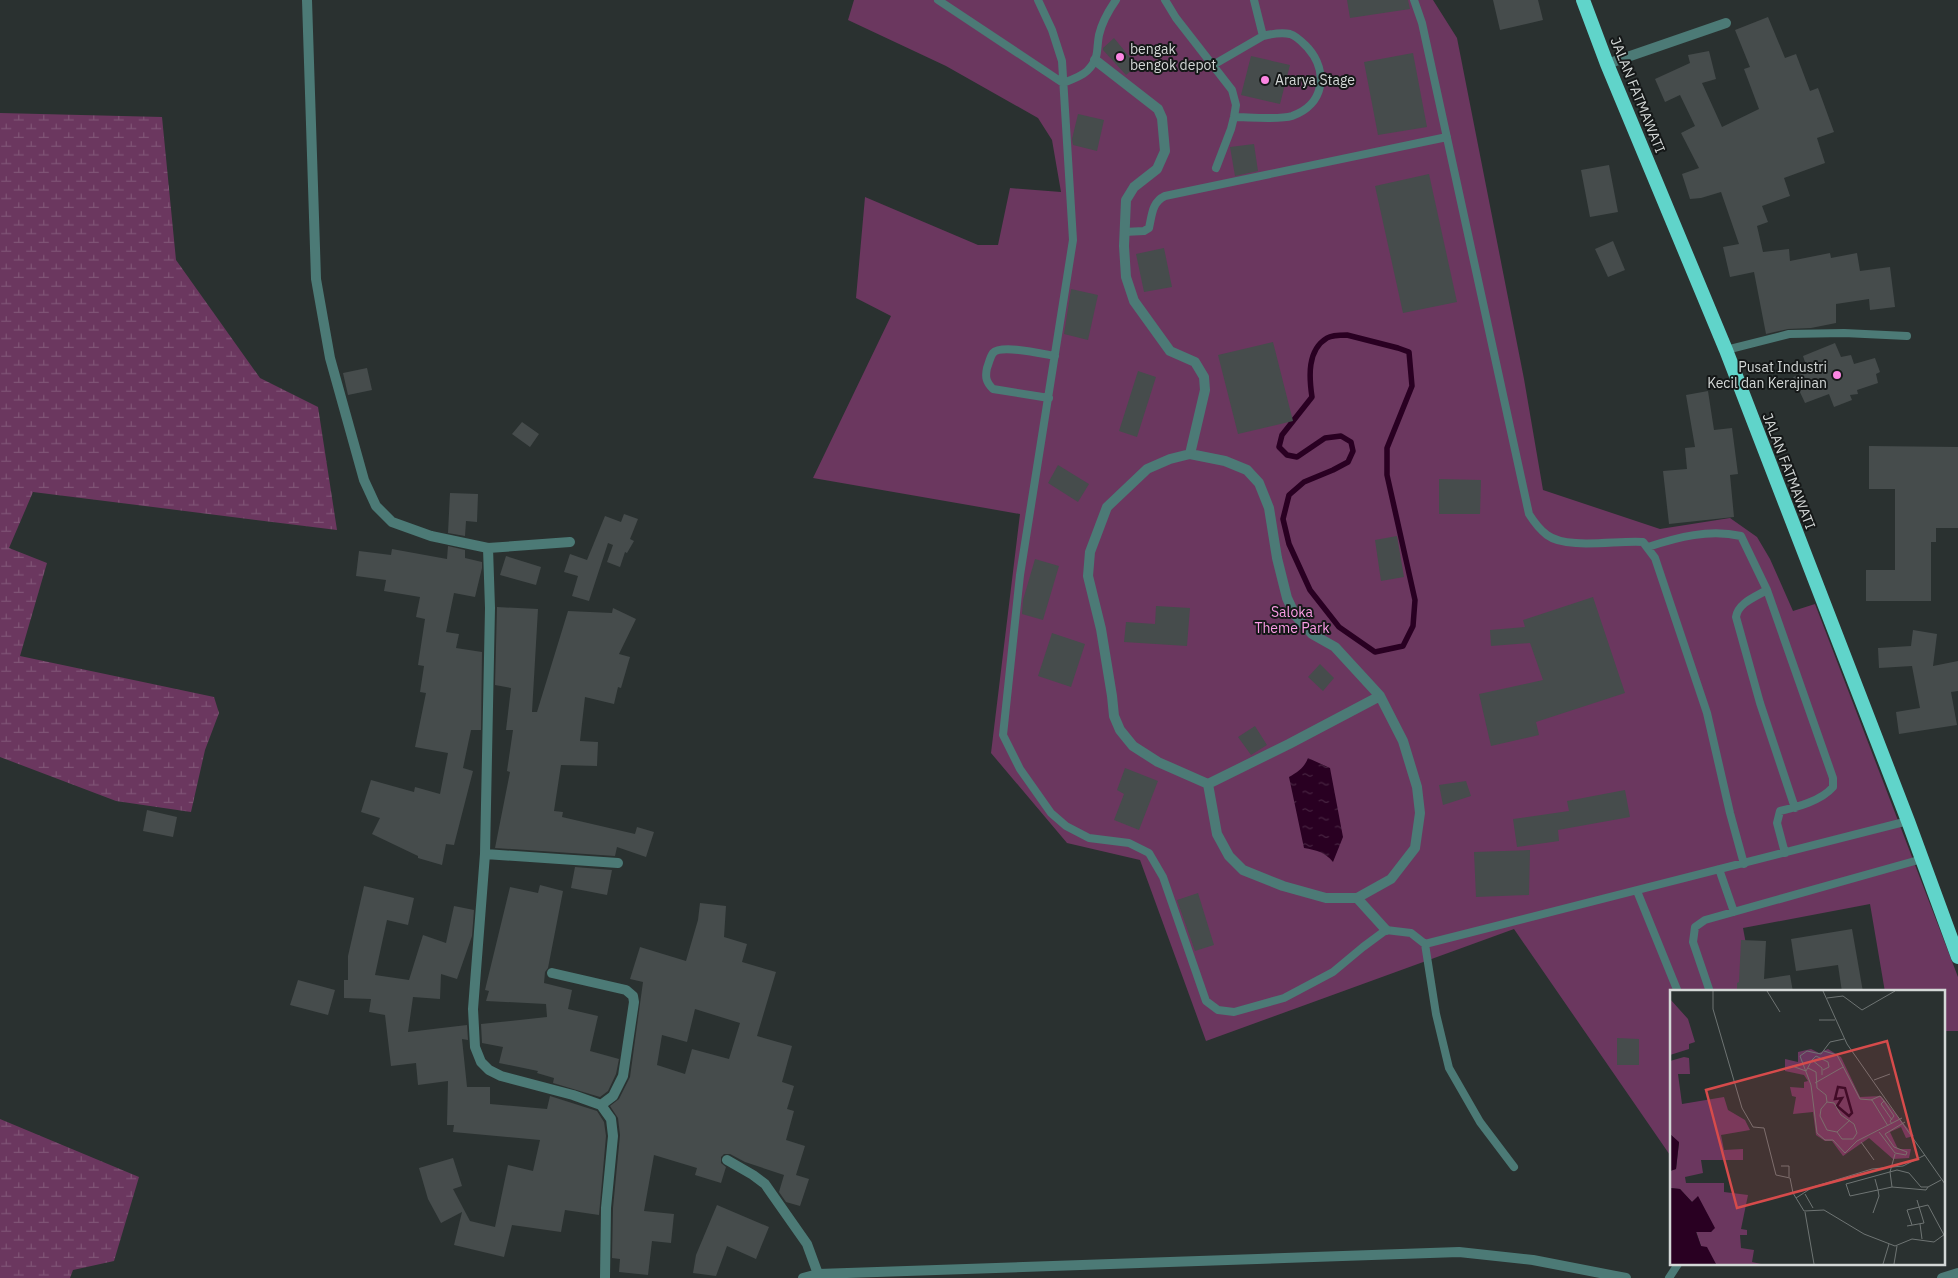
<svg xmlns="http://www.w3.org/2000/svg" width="1958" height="1278" viewBox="0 0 1958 1278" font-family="'IBM Plex Sans',sans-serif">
  <defs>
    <pattern id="wetland-marsh" width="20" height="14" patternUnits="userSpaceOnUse" patternTransform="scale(1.25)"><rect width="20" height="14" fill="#6b375f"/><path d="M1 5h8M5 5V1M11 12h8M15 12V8" fill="none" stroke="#7f5375"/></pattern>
    <pattern id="water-ripples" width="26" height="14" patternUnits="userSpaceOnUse" patternTransform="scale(1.25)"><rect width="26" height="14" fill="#290022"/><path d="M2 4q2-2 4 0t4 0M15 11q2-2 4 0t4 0" fill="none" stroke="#472441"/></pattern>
  </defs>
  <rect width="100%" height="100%" fill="#2a3130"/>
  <path fill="#6b375f" d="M 854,0 L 1433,0 L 1457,38 L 1524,379 L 1543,490 L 1660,529 L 1730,518 L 1757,537 L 1770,559 L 1793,611 L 1815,604 L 1958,977 L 1958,1031 L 1944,1031 L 1944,992 L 1885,992 L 1870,904 L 1743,928 L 1755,992 L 1672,992 L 1672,1158 L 1514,929 L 1206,1041 L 1140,860 L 1067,843 L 991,753 L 1020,514 L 813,478 L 891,316 L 856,298 L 865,197 L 978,245 L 998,245 L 1010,188 L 1061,192 L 1052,140 L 1038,118 L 946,66 L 848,20 Z"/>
  <path fill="url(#wetland-marsh)" d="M 0,113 L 162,117 L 176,260 L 260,378 L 318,407 L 337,530 L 33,492 L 9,548 L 47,563 L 20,656 L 214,697 L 219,713 L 205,750 L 191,812 L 116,801 L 0,757 Z
    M 0,1119 L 139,1177 L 114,1261 L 73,1270 L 70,1278 L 0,1278 Z"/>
  <path fill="url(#water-ripples)" d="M 1308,758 L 1330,768 L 1343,837 L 1333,862 C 1325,852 1316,850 1304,848 L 1289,777 C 1298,772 1304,768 1308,758 Z"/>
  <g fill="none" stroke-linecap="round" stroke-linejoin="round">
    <path stroke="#290022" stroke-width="5.5" d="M 1347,335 L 1398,348 L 1409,352 L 1412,386 L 1387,448 L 1387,475 L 1415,600 L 1413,626 L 1403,646 L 1375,652 L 1339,627 L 1310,590 L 1289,544 L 1283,519 L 1289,495 L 1304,482 L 1333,470 L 1348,462 L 1353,451 L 1351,442 L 1341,436 L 1325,438 L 1297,457 L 1287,455 L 1279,447 L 1282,435 L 1312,397 C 1309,377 1307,350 1327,338 C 1332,335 1341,335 1347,335 Z"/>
  </g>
  <path fill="#464c4c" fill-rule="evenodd" d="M 1347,0 L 1408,0 L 1410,9 L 1350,18 Z
    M 1493,0 L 1538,0 L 1543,20 L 1500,30 Z
    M 1768,17 L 1785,58 L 1796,54 L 1810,91 L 1818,88 L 1834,132 L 1817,138 L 1825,163 L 1784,178 L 1790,196 L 1762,206 L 1768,222 L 1757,226 L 1763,252 L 1789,249 L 1790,261 L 1830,253 L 1831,258 L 1857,253 L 1860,271 L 1890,267 L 1895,307 L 1870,310 L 1869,299 L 1836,304 L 1836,323 L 1811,328 L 1788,329 L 1766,334 L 1754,272 L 1730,277 L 1723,247 L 1739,244 L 1721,192 L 1701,198 L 1690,199 L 1682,174 L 1699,168 L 1681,133 L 1695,126 L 1680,95 L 1665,102 L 1655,79 L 1690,63 L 1688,55 L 1709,51 L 1716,79 L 1702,83 L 1722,127 L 1759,109 L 1744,69 L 1750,67 L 1735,30 Z
    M 1114,38 L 1137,66 L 1126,75 L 1103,50 L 1103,48 Z
    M 1413,53 L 1427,127 L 1378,135 L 1364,62 Z
    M 1251,56 L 1290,65 L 1280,104 L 1241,95 Z
    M 1078,114 L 1104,120 L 1097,151 L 1073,145 L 1072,139 Z
    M 1254,144 L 1258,171 L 1235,176 L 1230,147 Z
    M 1609,165 L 1618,212 L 1590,217 L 1581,170 Z
    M 1429,174 L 1457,302 L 1403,313 L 1375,186 Z
    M 1613,241 L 1625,270 L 1608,277 L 1595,249 Z
    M 1164,248 L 1172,287 L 1144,292 L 1136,254 Z
    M 1071,289 L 1098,295 L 1088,340 L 1064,334 Z
    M 1273,342 L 1293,421 L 1238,434 L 1218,355 Z
    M 1835,343 L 1841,357 L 1851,355 L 1854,364 L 1875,358 L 1880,372 L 1876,374 L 1878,383 L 1857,390 L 1858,394 L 1850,395 L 1852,400 L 1834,407 L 1829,394 L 1805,403 L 1793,377 L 1802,374 L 1799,368 L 1806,365 L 1803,356 Z
    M 367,368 L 372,390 L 348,395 L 343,373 Z
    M 1138,371 L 1156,377 L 1137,437 L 1119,431 Z
    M 1708,391 L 1714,430 L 1732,428 L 1738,474 L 1730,475 L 1734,517 L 1669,524 L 1663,471 L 1687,469 L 1685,448 L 1695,447 L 1686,395 Z
    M 522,422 L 539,434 L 530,447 L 512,434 Z
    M 1869,446 L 1958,447 L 1958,528 L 1936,528 L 1936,542 L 1931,542 L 1931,601 L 1866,601 L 1866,570 L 1895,570 L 1895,489 L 1869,489 Z
    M 1058,465 L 1089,484 L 1078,502 L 1048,483 Z
    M 1439,479 L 1481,480 L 1480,514 L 1439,514 Z
    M 450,493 L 478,494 L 477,522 L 466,521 L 465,536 L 448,533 Z
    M 624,514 L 638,519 L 630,539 L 634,541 L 627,553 L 625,552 L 620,567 L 607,562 L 613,545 L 608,543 L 589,601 L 572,596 L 578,576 L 564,572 L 570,554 L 587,560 L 605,516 L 621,522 Z
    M 1397,536 L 1404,577 L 1381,581 L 1375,540 Z
    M 448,546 L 465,550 L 465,558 L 482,562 L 482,568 L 475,597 L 454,593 L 446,632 L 459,634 L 456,648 L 482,652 L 481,730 L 471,730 L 463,768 L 473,771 L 454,845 L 446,844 L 442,865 L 418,858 L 418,856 L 372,834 L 380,818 L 361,812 L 371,780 L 414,792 L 415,787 L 440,794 L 448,753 L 415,747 L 426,693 L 420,692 L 424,666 L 418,665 L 425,619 L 416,617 L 420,597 L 384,591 L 386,580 L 356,576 L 359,551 L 391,555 L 392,549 L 447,559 Z
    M 506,556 L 541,567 L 536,585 L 500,575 Z
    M 1035,559 L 1059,566 L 1043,620 L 1022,614 L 1023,600 Z
    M 1593,597 L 1625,693 L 1536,722 L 1539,735 L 1491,746 L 1479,694 L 1543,680 L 1530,643 L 1491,646 L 1490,630 L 1525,627 L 1523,620 Z
    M 1156,606 L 1190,608 L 1187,646 L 1124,642 L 1126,622 L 1155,624 Z
    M 497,607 L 538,609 L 532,712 L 537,712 L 568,611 L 612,613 L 613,608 L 636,619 L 619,654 L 630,657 L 621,688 L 618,687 L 614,704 L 585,697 L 580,741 L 598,742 L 597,766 L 561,765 L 554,811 L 563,812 L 562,817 L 635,834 L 637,827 L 654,832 L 646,857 L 617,847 L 615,856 L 495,848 L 510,772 L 507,771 L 513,730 L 506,730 L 511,688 L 495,685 Z
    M 1913,630 L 1937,634 L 1933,666 L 1958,661 L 1958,691 L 1951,692 L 1957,725 L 1899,734 L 1896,712 L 1920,708 L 1912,666 L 1879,668 L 1878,648 L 1911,646 Z
    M 1052,633 L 1085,644 L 1071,687 L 1038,676 Z
    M 1320,664 L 1334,678 L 1323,691 L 1308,677 Z
    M 1255,726 L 1267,745 L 1251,755 L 1238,737 Z
    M 1125,768 L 1158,781 L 1139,830 L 1114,820 L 1124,794 L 1117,790 Z
    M 1466,781 L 1471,796 L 1443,805 L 1439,785 Z
    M 1625,790 L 1630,817 L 1558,830 L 1559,841 L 1517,847 L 1513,819 L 1569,811 L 1567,801 Z
    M 147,810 L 177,817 L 173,837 L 143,831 Z
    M 1530,850 L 1529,895 L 1476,897 L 1474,852 Z
    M 575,867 L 612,870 L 607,895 L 571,888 Z
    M 540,885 L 563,891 L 548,968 L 545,972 L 544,983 L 572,990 L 568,1009 L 598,1016 L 590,1051 L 619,1059 L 616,1074 L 608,1091 L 600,1097 L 553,1083 L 554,1078 L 537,1073 L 538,1071 L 499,1063 L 503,1047 L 482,1043 L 481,1024 L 547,1017 L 546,1004 L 486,1001 L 489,991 L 485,990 L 510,887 L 538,893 Z
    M 364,886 L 414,898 L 408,925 L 387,920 L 375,975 L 409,980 L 423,935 L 446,943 L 454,906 L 474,910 L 472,936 L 457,979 L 441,974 L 440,999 L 413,997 L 408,1032 L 467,1025 L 468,1040 L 462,1039 L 467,1087 L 490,1087 L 490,1104 L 547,1109 L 550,1096 L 597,1111 L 604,1122 L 606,1136 L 599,1215 L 565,1210 L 561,1232 L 512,1225 L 504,1257 L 454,1245 L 462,1212 L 441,1223 L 428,1199 L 419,1168 L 453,1158 L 462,1186 L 453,1189 L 470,1221 L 495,1227 L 508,1165 L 533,1171 L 540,1140 L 453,1132 L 454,1125 L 447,1125 L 448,1081 L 418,1085 L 416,1063 L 391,1066 L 385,1015 L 369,1012 L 371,999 L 344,998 L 344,980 L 348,980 L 348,956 Z
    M 1198,893 L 1214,945 L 1195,951 L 1177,900 Z
    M 700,903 L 726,906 L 724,937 L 747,944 L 742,962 L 776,972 L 757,1036 L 792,1046 L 782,1082 L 794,1086 L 787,1109 L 794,1111 L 786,1140 L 805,1146 L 796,1175 L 809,1179 L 800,1206 L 786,1202 L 779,1192 L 784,1175 L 745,1162 L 730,1154 L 724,1154 L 721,1157 L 721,1163 L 726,1167 L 721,1183 L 695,1175 L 697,1168 L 654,1155 L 644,1211 L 674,1214 L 671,1243 L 652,1241 L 648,1275 L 619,1272 L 620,1259 L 612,1258 L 613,1208 L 620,1135 L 618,1118 L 610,1106 L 619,1099 L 630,1077 L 643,982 L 630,979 L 640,947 L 686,961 L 698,920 ZM 695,1009 L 740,1023 L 729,1059 L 692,1049 L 685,1074 L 657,1065 L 662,1035 L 687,1042 Z
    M 1852,929 L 1863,992 L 1842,992 L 1838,965 L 1796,971 L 1791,939 Z
    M 1741,940 L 1766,941 L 1764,979 L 1790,975 L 1793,992 L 1737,992 L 1737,983 L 1739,982 Z
    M 298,980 L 335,990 L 328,1015 L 290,1005 Z
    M 1617,1038 L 1639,1039 L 1639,1065 L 1617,1065 Z
    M 717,1205 L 769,1227 L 756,1259 L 727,1246 L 716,1276 L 693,1273 L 696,1255 Z"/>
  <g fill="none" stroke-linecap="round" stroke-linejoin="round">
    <path stroke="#4c7a76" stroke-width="8" d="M 938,0 L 1063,83 C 1071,80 1082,76 1087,71 C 1100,58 1096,50 1099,35 C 1102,22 1109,10 1116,0
      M 1038,0 L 1052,30 L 1062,61 L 1073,240 L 1020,575 L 1003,735 L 1020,769 L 1051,813 L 1066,826 L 1089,838 L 1129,843 L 1149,853 L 1163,877 L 1206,1001 L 1218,1010 L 1234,1012 L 1284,998 L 1333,972 L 1363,947 L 1386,930 L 1411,933 L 1425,944 L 1908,821
      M 1165,0 L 1176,18 L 1232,90 L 1236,105 L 1234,117 L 1231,129 L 1216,168
      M 1414,0 L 1422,23 L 1529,514 C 1534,522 1539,529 1547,535 C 1567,550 1617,540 1643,542 L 1655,558 L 1707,713 L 1730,813 L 1744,864
      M 1213,65 L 1263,36
      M 1234,117 C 1248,117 1279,120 1292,116 C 1324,105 1329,72 1308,48 C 1302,42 1297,36 1290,34 C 1281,32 1271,34 1263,36 L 1254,0
      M 1124,232 L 1144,231 L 1149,228 C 1152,215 1152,202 1165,196 L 1447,137
      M 1726,350 L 1789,334 L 1844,333 L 1907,336
      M 1049,398 L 993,389 C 986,382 985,377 987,368 C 989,363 990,357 993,353 C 1001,344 1043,354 1055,356
      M 1648,547 C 1678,537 1709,529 1741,536 L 1767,590 L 1833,778 L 1833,787 C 1821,801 1797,807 1780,811 L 1777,823 L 1785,853
      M 1767,590 C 1755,597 1738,603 1736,617 L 1760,703 L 1795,808
      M 1719,869 L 1734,912
      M 1637,891 L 1678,992
      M 1425,944 L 1436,1014 L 1449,1068 L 1480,1122 L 1514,1167
      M 1710,992 L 1693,942 L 1695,927 L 1705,920 L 1922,859
      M 1669,1278 L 1678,1264"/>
    <path stroke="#4c7a76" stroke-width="10" d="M 1095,60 L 1158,109 L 1162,118 L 1165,151 L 1157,169 L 1134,187 L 1126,200 L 1124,246 L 1126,277 L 1134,301 L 1170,351 L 1195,362 L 1204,377 L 1205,390 L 1190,454
      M 1380,696 L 1289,744 L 1208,784 L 1217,834 L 1229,856 L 1243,870 L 1283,886 L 1326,898 L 1357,898 L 1386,930
      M 1208,784 L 1158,762 L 1133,746 L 1120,730 L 1114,716 L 1112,696 L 1101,629 L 1088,576 L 1090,552 L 1107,507 L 1147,469 L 1170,459 L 1190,454 L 1225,461 L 1247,470 L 1259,483 L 1269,508 L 1277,558 L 1287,598 L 1295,615 L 1312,634 L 1335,647 L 1380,696 L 1403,741 L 1417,787 L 1420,813 L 1415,848 L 1391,879 L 1357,898"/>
    <path stroke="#4c7a76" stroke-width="10" d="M 307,0 L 316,279 L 330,358 L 364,480 L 376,506 L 392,522 L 431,536 L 488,548 L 490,608 L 485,854 L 473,1009 L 475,1047 L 481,1062 L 489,1070 L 501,1076 L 573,1095 L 601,1105 L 611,1119 L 613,1136 L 606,1208 L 605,1278
      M 1607,64 L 1726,23
      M 488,548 L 570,542
      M 485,854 L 618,863
      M 552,973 L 626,990 L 633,996 L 634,1002 L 623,1076 L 613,1096 L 601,1105
      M 727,1160 L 753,1175 L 765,1184 L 807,1244 L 818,1274
      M 803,1278 L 818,1274 L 1459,1252 L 1533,1260 L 1626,1278
      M 1942,1278 L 1958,1273"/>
    <path stroke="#60d4ca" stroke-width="14" d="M 1583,0 L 1607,64 L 1726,350 L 1908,821 L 1958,957"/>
  </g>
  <g fill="#fc86e3" stroke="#151818" stroke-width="2">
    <circle cx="1120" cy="57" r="5"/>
    <circle cx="1265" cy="80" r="5"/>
    <circle cx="1837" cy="375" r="5"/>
  </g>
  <g text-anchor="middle" stroke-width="4" stroke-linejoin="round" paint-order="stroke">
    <g font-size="14" fill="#d4d8d7" stroke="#151818" text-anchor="start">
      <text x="1130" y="54">bengak<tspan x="1130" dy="16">bengok depot</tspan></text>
      <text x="1275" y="85">Ararya Stage</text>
      <text x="1827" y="372" text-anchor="end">Pusat Industri<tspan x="1827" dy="16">Kecil dan Kerajinan</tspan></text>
    </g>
    <g font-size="14" fill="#d4d8d7" stroke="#151818">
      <text transform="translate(1638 95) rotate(68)" y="5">JALAN FATMAWATI</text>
      <text transform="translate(1789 471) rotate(69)" y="5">JALAN FATMAWATI</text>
    </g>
    <g font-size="14" fill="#fb9ce5" stroke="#151818">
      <text x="1292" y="617">Saloka<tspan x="1292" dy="16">Theme Park</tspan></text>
    </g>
  </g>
  <g transform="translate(1670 990)">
    <rect width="275" height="275" fill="#2a3130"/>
    <path d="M 141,59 L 149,63 L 158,59 L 171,67 L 190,107 L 211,106 L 244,146 L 236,148 L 231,137 L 220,142 L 228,159 L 241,159 L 239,168 L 223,169 L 199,148 L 173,166 L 162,151 L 155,151 L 146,145 L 143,122 L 123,124 L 126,107 L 122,106 L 120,97 L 134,98 L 134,92 L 138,91 L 134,85 L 115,81 L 115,69 L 128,72 L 128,62 Z" fill="#6b375f"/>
    <path d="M 0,9 L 18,29 L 25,52 L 19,54 L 19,59 L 0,65 ZM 14,67 L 19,68 L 20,84 L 8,84 L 12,114 L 54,107 L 58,120 L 75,130 L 80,140 L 51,145 L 54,160 L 73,159 L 73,170 L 31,170 L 33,183 L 15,187 L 16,193 L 54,193 L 54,202 L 78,205 L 71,239 L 77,240 L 77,245 L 70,245 L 71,258 L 84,260 L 82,272 L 91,274 L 46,274 L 31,256 L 26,241 L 41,242 L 44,237 L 28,207 L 22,212 L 10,199 L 0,198 L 0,181 L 6,179 L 9,153 L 0,144 L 0,71 Z" fill="#6b375f"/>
    <path d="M 0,144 L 9,152 L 6,179 L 0,181 ZM 0,198 L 10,199 L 22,212 L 28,206 L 45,238 L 41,242 L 26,242 L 31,256 L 37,257 L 46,274 L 0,274 Z" fill="#290022"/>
    <path fill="none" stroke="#290022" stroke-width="2.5" d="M 168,97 L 175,98 L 182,123 L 179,126 L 167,116 L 172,108 L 165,109 Z"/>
    <path fill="none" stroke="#6e7473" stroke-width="1" d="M 43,1 L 43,19 L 72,118 L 83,137 L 94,138 L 106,185 L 120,188 L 123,203 L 134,221 L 154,220 L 194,244 L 225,256 L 242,249 L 264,252 L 275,244M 97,1 L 110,22M 153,1 L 177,54 L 275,194M 157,8 L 173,6 L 192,20 L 225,1M 149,30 L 165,30M 174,49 L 160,52 L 151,64 L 137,61 L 130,66 L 141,95 L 147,143 L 155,150 L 163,150 L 175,163 L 187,151 L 232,128M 154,61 L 167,65 L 190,109 L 202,110 L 218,136M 142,70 L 146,66 L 158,72 L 159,77 L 153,80M 122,76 L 136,81 L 142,70 L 152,78 L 152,85M 138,78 L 146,82 L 147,98 L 156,105 L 157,112M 204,90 L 220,84M 145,93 L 173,77M 201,110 L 210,106 L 214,111 L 224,126 L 220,131 L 222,134M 214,111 L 211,114 L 222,130M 180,130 L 167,142 L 172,149 L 183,149M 167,142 L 157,140 L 150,126 L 151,119 L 157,112 L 164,113 L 171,125 L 184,134 L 187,143 L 183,149M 209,142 L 225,163 L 236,165 L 237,162 L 224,157 L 215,144 L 235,132M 191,152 L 204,170M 111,176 L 119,176 L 119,187M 205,189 L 208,200 L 222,197 L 220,182 L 225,164M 222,197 L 256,200 L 258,197M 135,204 L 143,218M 126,208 L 143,197 L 202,179 L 233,176 L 255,165M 135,222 L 144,274M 203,223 L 209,206 L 208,200 L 180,206 L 176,194 L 227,180 L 239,183 L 251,197 L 258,197 L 271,190M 250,234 L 252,249M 242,235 L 237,220 L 258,215 L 274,245M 237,236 L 254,233 L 247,210M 213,274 L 219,254M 224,274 L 227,256"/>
    <path fill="#d64b4b" fill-opacity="0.15" stroke="#d64b4b" stroke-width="2.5" d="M 217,51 L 248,169 L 67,218 L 36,100 Z"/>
    <rect width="275" height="275" fill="none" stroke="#d4d8d7" stroke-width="2.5"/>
  </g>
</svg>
